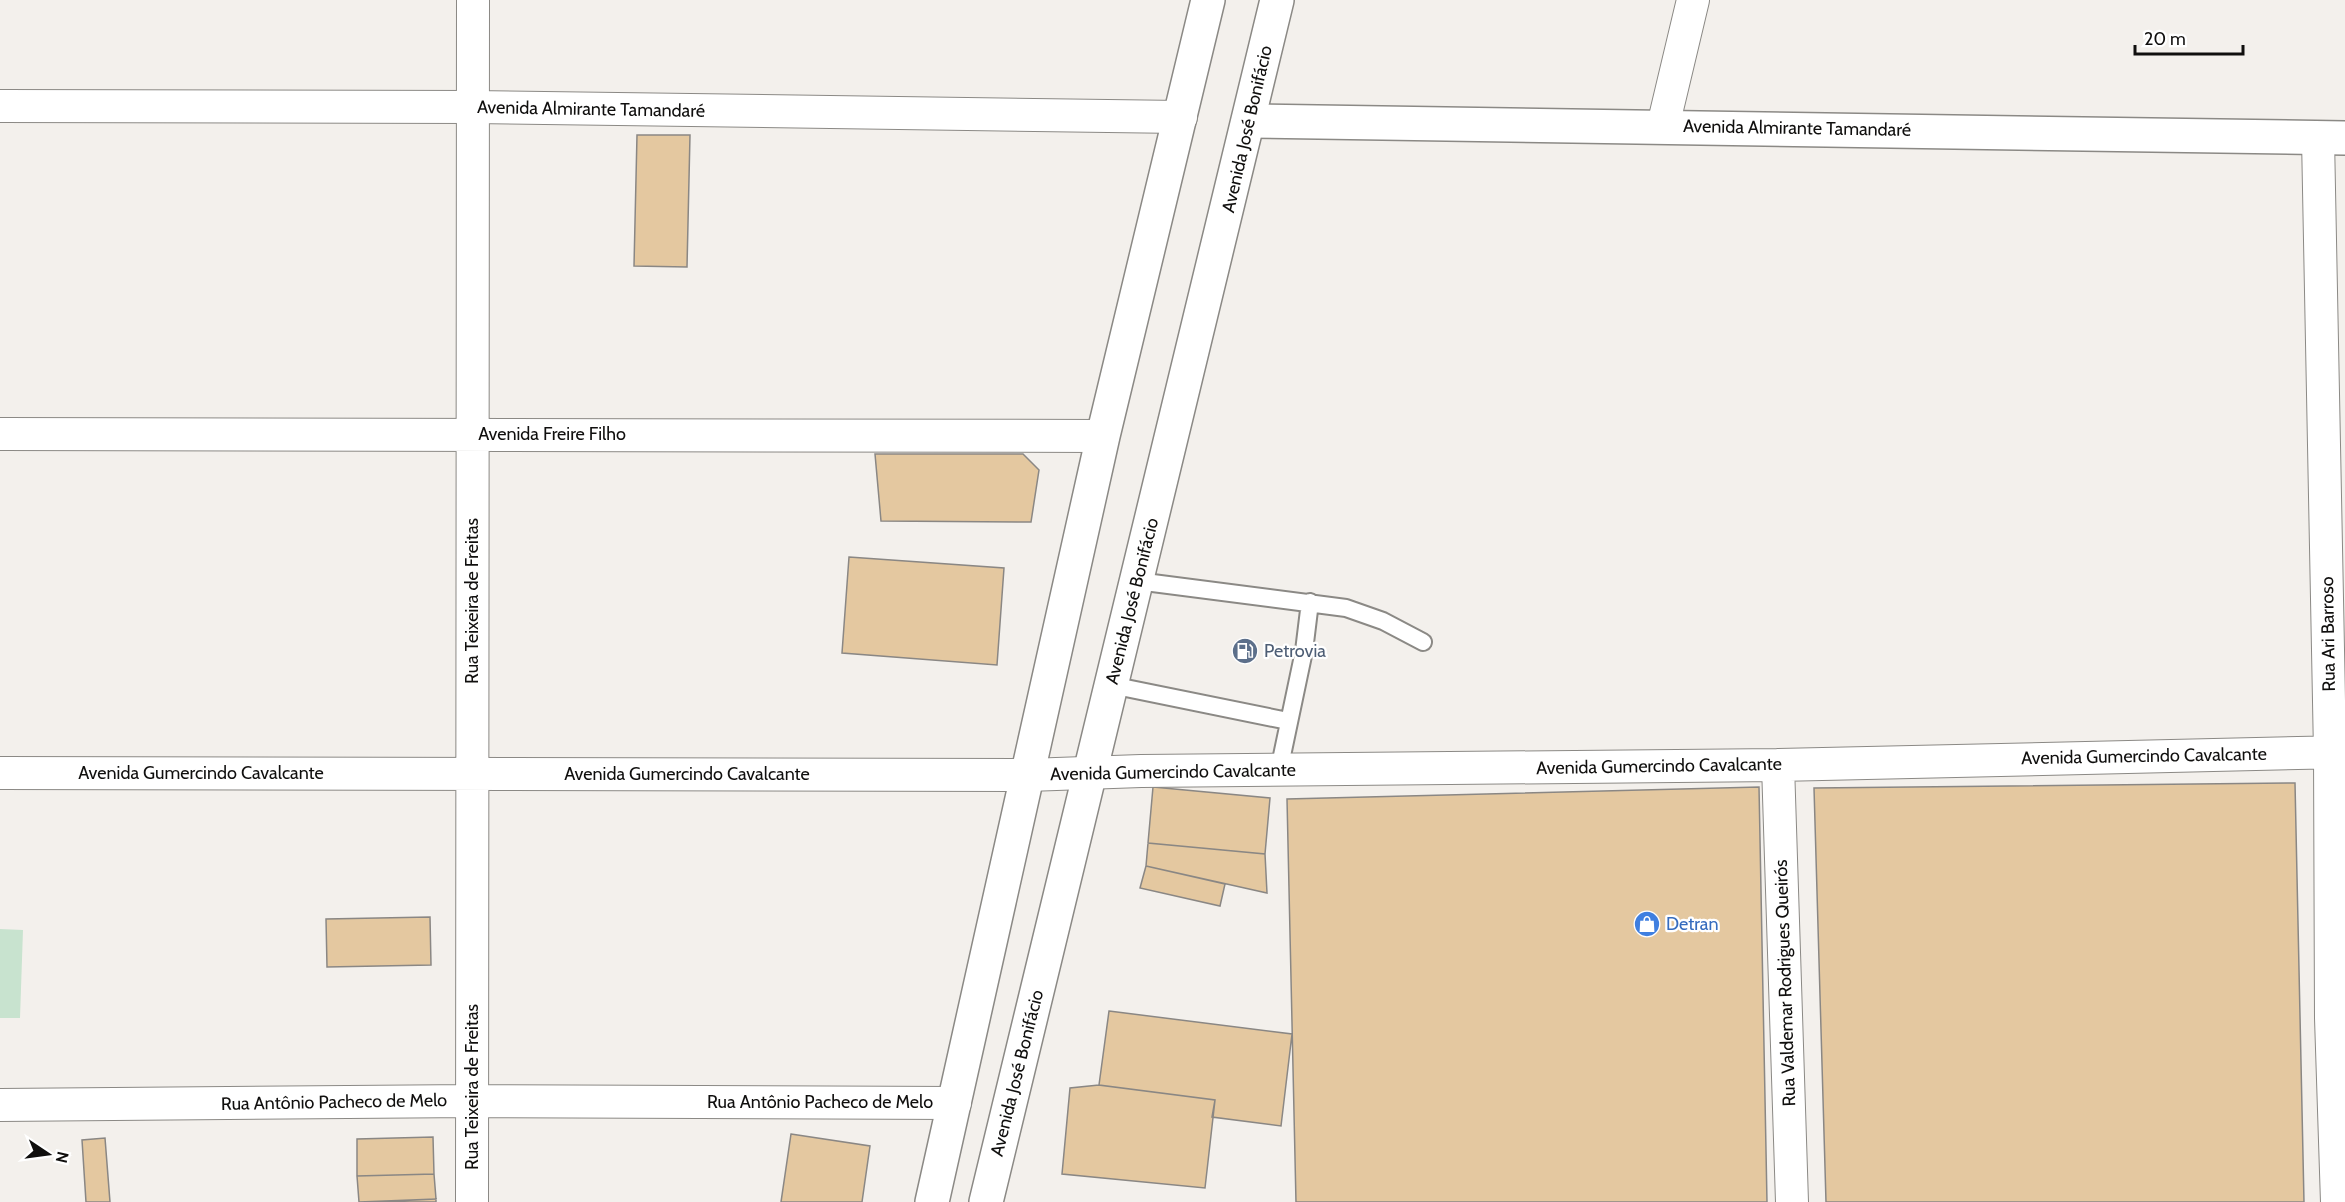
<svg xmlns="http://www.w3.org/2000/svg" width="2345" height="1202" viewBox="0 0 2345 1202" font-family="Cabin,sans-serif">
  <rect width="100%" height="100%" fill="#f3f0ec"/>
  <path fill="#c8e3cf" d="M 0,929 L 23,930 L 20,1018 L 0,1018 Z"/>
  <path fill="#e4c8a0" stroke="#8a8784" stroke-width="1.5" d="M 637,135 L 690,135 L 687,267 L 634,266 Z
    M 875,454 L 1023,454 L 1039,470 L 1031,522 L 881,521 Z
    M 849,557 L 1004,568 L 997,665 L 842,653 Z
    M 2295,783 L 2304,1202 L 1826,1202 L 1814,788 Z
    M 1153,787 L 1270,798 L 1265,854 L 1148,843 Z
    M 1759,787 L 1767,1202 L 1296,1202 L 1287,799 Z
    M 1148,843 L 1265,854 L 1267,893 L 1146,866 Z
    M 1146,866 L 1225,884 L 1220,906 L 1140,888 Z
    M 430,917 L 431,965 L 327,967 L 326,919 Z
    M 1109,1011 L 1292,1034 L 1281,1126 L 1212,1117 L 1215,1100 L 1099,1085 Z
    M 1099,1085 L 1215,1100 L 1205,1188 L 1062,1174 L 1070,1088 Z
    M 791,1134 L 870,1146 L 862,1202 L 781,1202 Z
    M 433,1137 L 434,1174 L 357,1176 L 357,1139 Z
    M 105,1138 L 110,1202 L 86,1202 L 82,1140 Z
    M 434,1174 L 436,1199 L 359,1202 L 357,1176 Z
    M 436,1199 L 436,1202 L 373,1202 Z"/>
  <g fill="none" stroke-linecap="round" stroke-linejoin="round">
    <g stroke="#8b8985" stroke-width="20">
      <path id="service" d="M 1137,581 L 1346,608 L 1383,621 L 1423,642
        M 1111,685 L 1288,721
        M 1279,770 L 1304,651 L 1310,602"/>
    </g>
    <g stroke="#8b8985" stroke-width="34">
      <path id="minor" d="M 0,106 L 473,107 L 1181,117
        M 1663,126 L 1693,0
        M 2318,138 L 2330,752 L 2331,1018 L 2337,1202
        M 0,434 L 1103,436
        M 1778,765 L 1792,1202
        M 0,773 L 1028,775 L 1141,771 L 1778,765 L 2345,752
        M 0,1105 L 472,1101 L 955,1103
        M 472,1202 L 473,0"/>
    </g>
    <g stroke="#8b8985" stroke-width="36">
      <path id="tertiary" d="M 1249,121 L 2345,138"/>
    </g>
    <g stroke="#8b8985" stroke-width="36">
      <path id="secondary" d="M 932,1202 L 1103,436 L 1208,0
        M 986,1202 L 1277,0"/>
    </g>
    <use href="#service" stroke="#fff" stroke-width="16"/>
    <use href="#minor" stroke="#fff" stroke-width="32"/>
    <use href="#tertiary" stroke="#fff" stroke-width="33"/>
    <use href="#secondary" stroke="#fff" stroke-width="33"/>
  </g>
  <defs>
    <g id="fuel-disc" transform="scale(1.35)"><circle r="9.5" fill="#5c6f8a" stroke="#fff"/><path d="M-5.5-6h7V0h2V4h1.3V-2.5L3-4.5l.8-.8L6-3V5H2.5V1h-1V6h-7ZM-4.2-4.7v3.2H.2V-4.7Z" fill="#fff"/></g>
    <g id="shop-disc" transform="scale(1.35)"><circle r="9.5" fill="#3f7fe0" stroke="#fff"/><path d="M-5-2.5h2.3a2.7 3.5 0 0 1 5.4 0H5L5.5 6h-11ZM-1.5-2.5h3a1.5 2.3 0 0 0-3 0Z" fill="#fff"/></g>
  </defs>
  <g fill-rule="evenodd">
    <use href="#fuel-disc" x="1245" y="651"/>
    <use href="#shop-disc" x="1647" y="924"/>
  </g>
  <g text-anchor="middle" stroke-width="4.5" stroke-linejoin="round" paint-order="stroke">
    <g font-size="18" fill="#100f0e" stroke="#fff">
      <text transform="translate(591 109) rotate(1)" y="6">Avenida Almirante Tamandaré</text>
      <text transform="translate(1797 128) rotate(1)" y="6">Avenida Almirante Tamandaré</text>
      <text transform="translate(1247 129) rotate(-77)" y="6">Avenida José Bonifácio</text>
      <text x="552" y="440">Avenida Freire Filho</text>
      <text transform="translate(472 601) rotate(-90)" y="6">Rua Teixeira de Freitas</text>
      <text transform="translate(1132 601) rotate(-76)" y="6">Avenida José Bonifácio</text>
      <text transform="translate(2328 634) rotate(-91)" y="6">Rua Ari Barroso</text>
      <text transform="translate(2144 756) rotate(-1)" y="6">Avenida Gumercindo Cavalcante</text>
      <text transform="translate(1659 766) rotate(-1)" y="6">Avenida Gumercindo Cavalcante</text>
      <text transform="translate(1173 772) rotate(-1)" y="6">Avenida Gumercindo Cavalcante</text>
      <text x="201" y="779">Avenida Gumercindo Cavalcante</text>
      <text x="687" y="780">Avenida Gumercindo Cavalcante</text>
      <text transform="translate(1785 983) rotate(-92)" y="6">Rua Valdemar Rodrigues Queirós</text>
      <text transform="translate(1017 1073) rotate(-76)" y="6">Avenida José Bonifácio</text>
      <text transform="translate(472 1087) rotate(-90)" y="6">Rua Teixeira de Freitas</text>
      <text transform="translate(334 1102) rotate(-1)" y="6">Rua Antônio Pacheco de Melo</text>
      <text x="820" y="1108">Rua Antônio Pacheco de Melo</text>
    </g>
    <g font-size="18" fill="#4e5e75" stroke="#fff" text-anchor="start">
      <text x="1264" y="657">Petrovia</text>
    </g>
    <g font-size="18" fill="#366cbe" stroke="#fff" text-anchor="start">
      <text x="1666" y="930">Detran</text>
    </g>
  </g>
  <g transform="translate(48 1154) rotate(103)" stroke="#ffffff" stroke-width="4.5" paint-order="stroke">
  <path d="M0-4.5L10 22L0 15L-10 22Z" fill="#100f0e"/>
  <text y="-9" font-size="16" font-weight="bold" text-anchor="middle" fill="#100f0e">N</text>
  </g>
  <path d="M2135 45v9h108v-9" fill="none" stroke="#100f0e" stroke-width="3"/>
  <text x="2144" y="45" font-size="18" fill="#100f0e" stroke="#ffffff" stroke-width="4.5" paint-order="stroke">20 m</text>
</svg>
